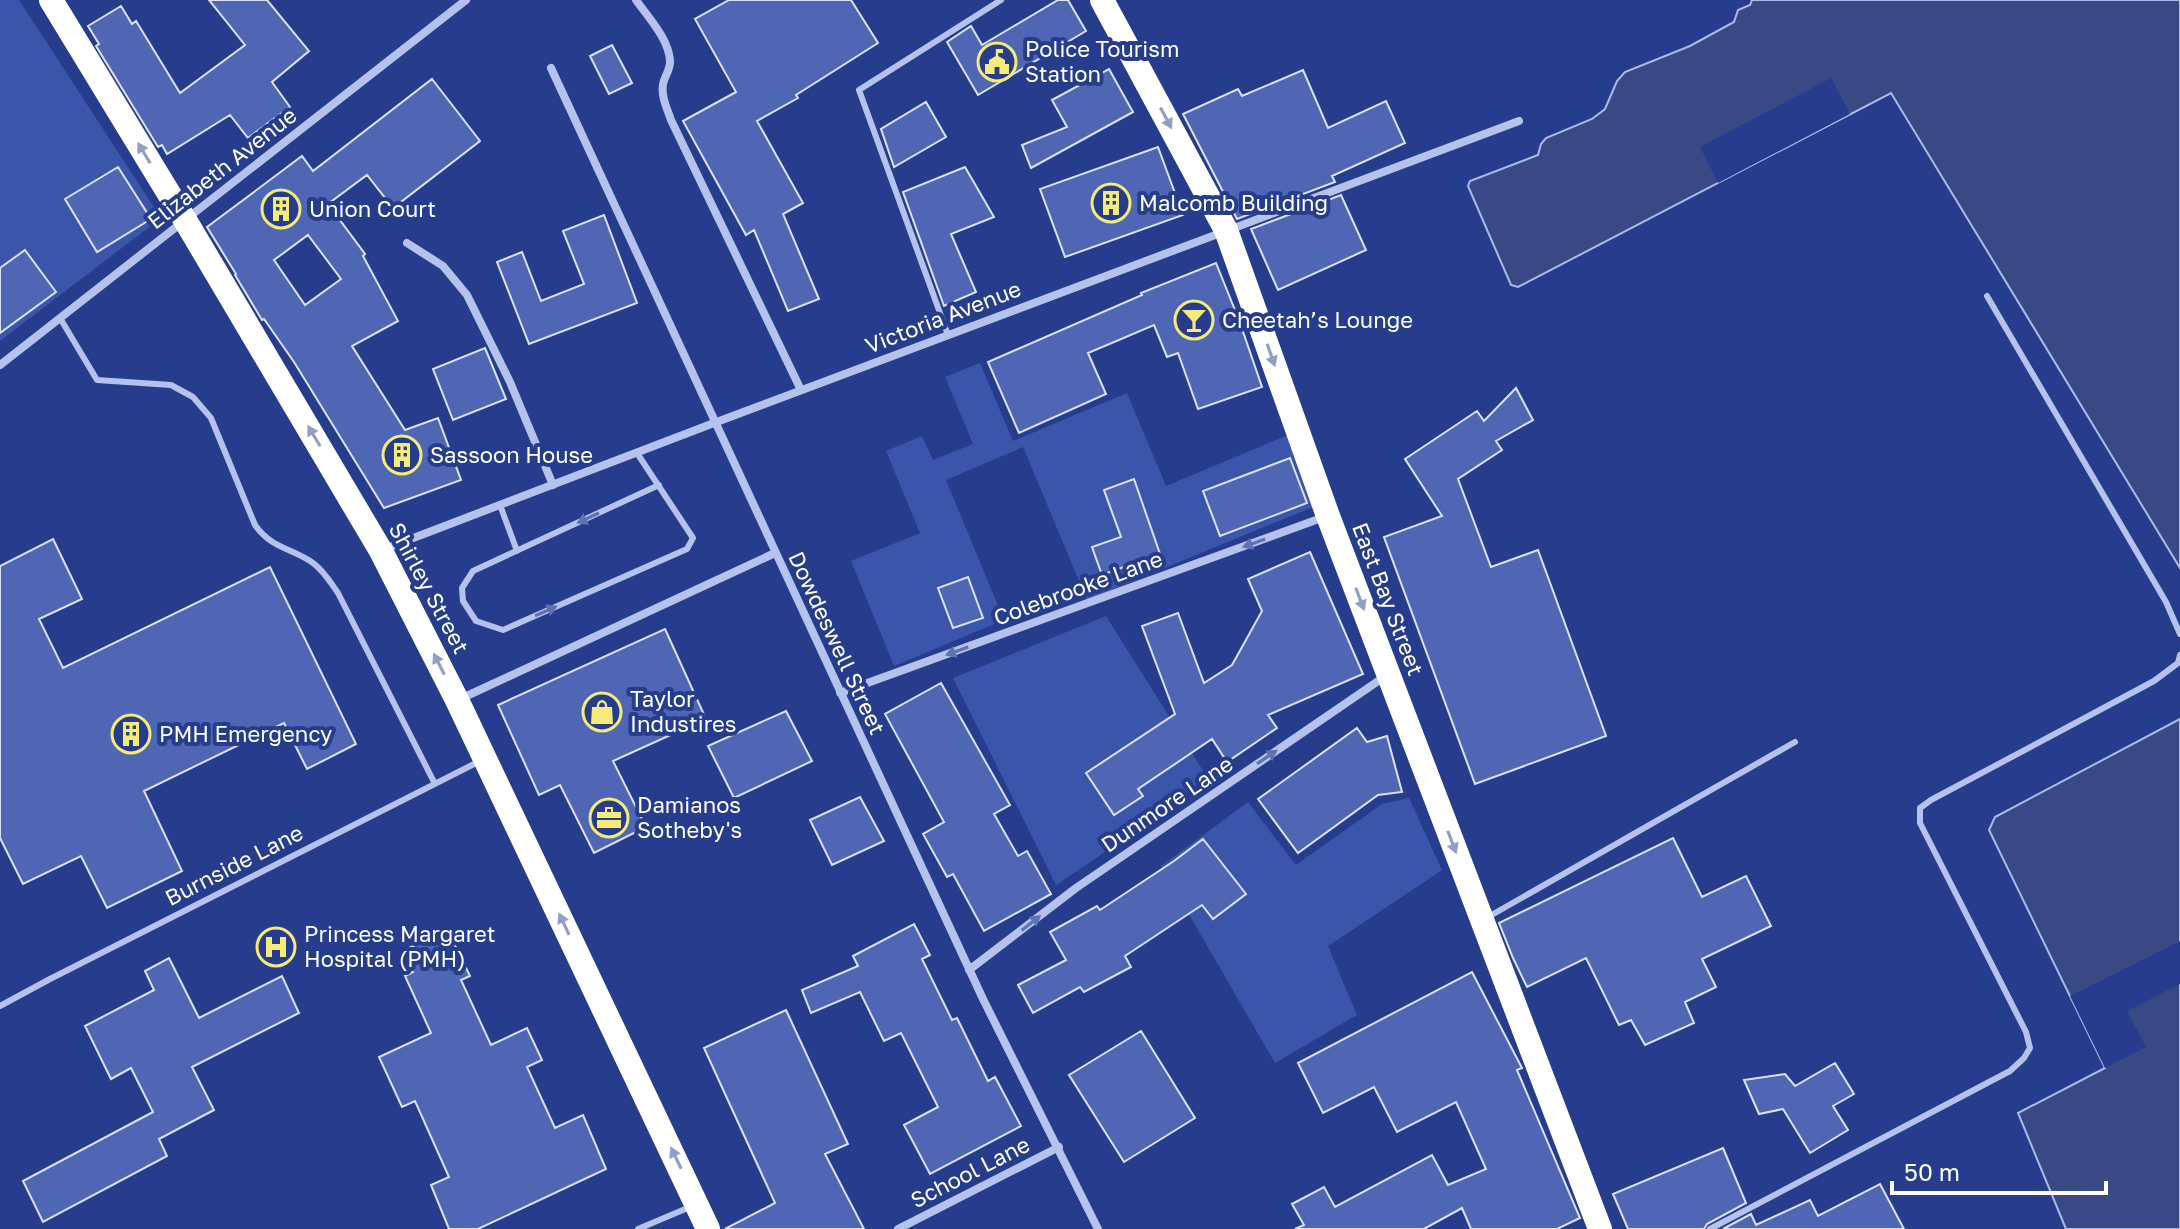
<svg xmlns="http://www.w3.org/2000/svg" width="2180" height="1229" viewBox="0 0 2180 1229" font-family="'Golos Text',sans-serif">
  <rect width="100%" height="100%" fill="#263d8d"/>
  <path fill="#3a55aa" d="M 0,0 L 19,0 L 161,218 L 0,341 Z
    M 980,363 L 1013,441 L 1127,393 L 1166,486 L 1288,435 L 1313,507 L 1087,600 L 1023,447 L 946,480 L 1004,620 L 894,666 L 851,561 L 920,533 L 886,451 L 922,436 L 933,460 L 973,444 L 945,377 Z
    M 1106,616 L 1207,777 L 1123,840 L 1056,885 L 953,678 Z
    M 1409,798 L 1442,870 L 1328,946 L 1357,1015 L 1275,1063 L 1161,866 L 1248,802 L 1296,865 L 1382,804 Z"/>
  <path fill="#394985" stroke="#aabaeb" stroke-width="2" d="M 1752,0 L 2180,0 L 2180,568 L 1891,93 L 1518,287 L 1511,285 L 1468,186 L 1470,181 L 1538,155 L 1541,144 L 1546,138 L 1592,119 L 1605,109 L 1617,81 L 1625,72 L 1690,46 L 1734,22 L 1738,10 L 1750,5 Z
    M 2180,719 L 2180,1229 L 2066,1229 L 2018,1113 L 2105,1068 L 1989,830 L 1995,817 Z"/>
  <path fill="#263d8d" d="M 1831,78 L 1850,114 L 1718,183 L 1700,147 Z
    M 2180,941 L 2180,984 L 2127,1011 L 2146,1047 L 2105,1068 L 2070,996 Z"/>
  <path fill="#4e66b4" stroke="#dae1f8" stroke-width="2" fill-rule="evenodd" d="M 209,0 L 267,0 L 309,51 L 272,82 L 290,107 L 248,138 L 230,115 L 167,154 L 162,145 L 158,147 L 96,46 L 99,44 L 88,26 L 121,6 L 132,24 L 136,21 L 180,93 L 245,45 Z
    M 729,0 L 851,0 L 878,43 L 796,95 L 798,98 L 757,121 L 803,203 L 783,214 L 819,299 L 788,311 L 754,230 L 746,235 L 683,121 L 736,92 L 695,19 Z
    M 1058,0 L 1068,0 L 1086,31 L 978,95 L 947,42 L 971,26 L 982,45 Z
    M 612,45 L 632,83 L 609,94 L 590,56 Z
    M 1109,69 L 1133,112 L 1031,168 L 1022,145 L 1067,127 L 1052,100 Z
    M 1303,70 L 1328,128 L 1386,101 L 1405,143 L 1332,176 L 1335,182 L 1237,219 L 1183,114 L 1238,89 L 1242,96 Z
    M 432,79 L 480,141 L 393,208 L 367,175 L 328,204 L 365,254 L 363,256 L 398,321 L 352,346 L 405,430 L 438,418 L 461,480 L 384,508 L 294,362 L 264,319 L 262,320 L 235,275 L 236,274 L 207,227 L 302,156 L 313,171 ZM 308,235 L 341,279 L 305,305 L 274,260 Z
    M 926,102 L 946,137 L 894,167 L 881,129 Z
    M 1158,147 L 1183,215 L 1065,257 L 1040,189 Z
    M 118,167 L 151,219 L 97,252 L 65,199 Z
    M 965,167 L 994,217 L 951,234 L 976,292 L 944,306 L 903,192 Z
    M 1341,195 L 1366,250 L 1278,290 L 1251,229 Z
    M 604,215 L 637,303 L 529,344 L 497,262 L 522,252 L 541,301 L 584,284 L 563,231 Z
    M 25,250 L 56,292 L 0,333 L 0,268 Z
    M 1216,263 L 1239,320 L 1262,387 L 1198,409 L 1178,353 L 1167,357 L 1154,325 L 1088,353 L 1106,394 L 1019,433 L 988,362 L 1142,295 L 1141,293 Z
    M 485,348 L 506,399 L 453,420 L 433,369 Z
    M 1516,388 L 1533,420 L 1496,441 L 1502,450 L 1458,479 L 1491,567 L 1538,550 L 1606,736 L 1475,784 L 1384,537 L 1442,516 L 1405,459 L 1477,411 L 1484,421 Z
    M 1290,458 L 1307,503 L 1220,536 L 1203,491 Z
    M 1134,479 L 1160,554 L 1102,575 L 1092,547 L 1121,537 L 1104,490 Z
    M 53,539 L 82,599 L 39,619 L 63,668 L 270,567 L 356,744 L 307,769 L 284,723 L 144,791 L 182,871 L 107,908 L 81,856 L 23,884 L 0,838 L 0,566 Z
    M 1310,552 L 1363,674 L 1268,715 L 1277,728 L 1227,762 L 1212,739 L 1138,789 L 1143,796 L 1114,815 L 1086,773 L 1175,714 L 1142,626 L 1178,613 L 1204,683 L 1232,665 L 1262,611 L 1248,579 Z
    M 968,577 L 983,618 L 953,628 L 938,588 Z
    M 665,629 L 706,719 L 613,761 L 646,827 L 594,853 L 560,785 L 539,795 L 498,705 Z
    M 941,683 L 1010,805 L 994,814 L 1018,856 L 1027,851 L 1051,894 L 984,931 L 953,874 L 947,877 L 923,834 L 944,822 L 885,714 Z
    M 786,711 L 812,761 L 734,798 L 708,746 Z
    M 1357,728 L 1367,742 L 1387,736 L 1402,792 L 1378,795 L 1298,853 L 1258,799 Z
    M 860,797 L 884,841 L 832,865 L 810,820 Z
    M 1673,838 L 1702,897 L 1746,876 L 1771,926 L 1702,959 L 1716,987 L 1685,1002 L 1694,1023 L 1645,1045 L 1631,1020 L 1619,1025 L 1586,958 L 1527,987 L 1513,958 L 1499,923 Z
    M 1203,839 L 1246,894 L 1213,919 L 1202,905 L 1125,956 L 1131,967 L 1084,992 L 1080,987 L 1033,1013 L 1018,985 L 1066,960 L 1050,932 L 1097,906 L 1100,910 L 1174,861 Z
    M 914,924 L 930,955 L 922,959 L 952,1020 L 957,1018 L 988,1081 L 995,1077 L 1021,1126 L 930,1174 L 904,1125 L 938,1107 L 901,1033 L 884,1041 L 860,992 L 811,1013 L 802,990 L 858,966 L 853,956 Z
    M 447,929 L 470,976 L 461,980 L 491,1045 L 527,1028 L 542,1060 L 527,1067 L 555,1128 L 583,1115 L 606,1169 L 478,1229 L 449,1229 L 431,1185 L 449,1177 L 415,1101 L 402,1107 L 379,1057 L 431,1033 L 405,976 L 413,972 L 403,951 Z
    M 169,958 L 199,1018 L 282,976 L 299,1013 L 192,1067 L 214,1110 L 159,1139 L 167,1156 L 43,1222 L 23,1181 L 153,1112 L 131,1068 L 111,1079 L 85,1026 L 154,990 L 145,971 Z
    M 1472,972 L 1522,1068 L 1517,1070 L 1580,1218 L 1557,1229 L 1471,1229 L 1462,1208 L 1424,1229 L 1295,1229 L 1304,1225 L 1292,1204 L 1324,1187 L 1335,1207 L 1432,1155 L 1448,1185 L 1486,1169 L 1456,1102 L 1397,1132 L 1374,1087 L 1323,1113 L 1298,1063 Z
    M 786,1010 L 848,1144 L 825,1154 L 864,1229 L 725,1229 L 775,1203 L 704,1048 Z
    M 1141,1031 L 1195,1118 L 1124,1162 L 1069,1075 Z
    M 1835,1063 L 1854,1094 L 1833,1106 L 1848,1130 L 1810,1153 L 1783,1109 L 1759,1114 L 1744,1080 L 1785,1074 L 1795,1086 Z
    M 1723,1148 L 1746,1203 L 1707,1224 L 1704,1229 L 1628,1229 L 1613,1194 Z
    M 1880,1184 L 1904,1229 L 1723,1229 L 1751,1214 L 1756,1225 L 1810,1200 L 1818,1216 Z"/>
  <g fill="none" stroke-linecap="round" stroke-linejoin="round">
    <path stroke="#b5c2eb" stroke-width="6" d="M 1987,296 L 2166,602 L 2180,634
      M 60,318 L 97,380 L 171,385 L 193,397 L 211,418 L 255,525 C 272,549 292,548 313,563 C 324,571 331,583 338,593 L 435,784
      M 948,335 L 859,90 L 1001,0
      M 637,453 L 693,538 L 687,549 L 503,630 L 476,621 L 463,601 L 462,588 L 473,571 L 659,485
      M 500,505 L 517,551
      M 1488,917 L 1795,742
      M 0,1006 L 50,979 L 478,762
      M 638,1229 L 690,1207
      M 1710,1229 L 2010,1071 L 2024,1058 L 2030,1048 L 2026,1032 L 1920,823 L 1920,808 L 1931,800 L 2154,681 L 2178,663 L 2180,655"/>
    <path stroke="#b5c2eb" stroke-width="8" d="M 636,0 C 648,17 668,38 670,60 C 671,69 665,75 663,84 C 661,97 667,108 671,120 L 801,390
      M 551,68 L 983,999 L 1098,1229
      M 407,243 L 443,266 L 467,295 L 510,382 L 553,485
      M 0,365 L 466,0
      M 382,550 L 714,423 L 1519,121
      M 840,693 L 1327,516
      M 458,700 L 775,553
      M 969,970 L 1076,888 L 1387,675
      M 898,1229 L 1059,1147"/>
    <path stroke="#fff" stroke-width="24" d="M 51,0 L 185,220 L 381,551 L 457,700 L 708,1229
      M 1102,0 L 1226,230 L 1328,516 L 1600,1229"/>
  </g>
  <defs><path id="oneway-solid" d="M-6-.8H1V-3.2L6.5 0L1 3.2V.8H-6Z" transform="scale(2)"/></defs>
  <g fill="#929ec6">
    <use href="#oneway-solid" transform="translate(1166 118) rotate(62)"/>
    <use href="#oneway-solid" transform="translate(144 153) rotate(-121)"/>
    <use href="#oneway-solid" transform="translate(1271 355) rotate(71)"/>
    <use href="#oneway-solid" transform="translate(314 436) rotate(-121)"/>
    <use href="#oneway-solid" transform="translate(1360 599) rotate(69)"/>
    <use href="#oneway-solid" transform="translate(439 664) rotate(-117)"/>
    <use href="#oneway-solid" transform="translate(1452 842) rotate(69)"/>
    <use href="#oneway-solid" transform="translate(564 924) rotate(-115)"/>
    <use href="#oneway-solid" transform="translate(676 1158) rotate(-116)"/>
  </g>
  <g fill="#5f72b3">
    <use href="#oneway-solid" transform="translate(588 518) rotate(155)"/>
    <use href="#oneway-solid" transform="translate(1254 543) rotate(160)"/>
    <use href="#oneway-solid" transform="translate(546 611) rotate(-24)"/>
    <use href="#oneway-solid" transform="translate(957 651) rotate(160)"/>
    <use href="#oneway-solid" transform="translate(1267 757) rotate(-34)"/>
    <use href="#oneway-solid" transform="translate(1031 923) rotate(-38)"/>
  </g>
  <defs>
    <g id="civic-ring" transform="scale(2)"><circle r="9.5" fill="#263d8d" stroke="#f4eb7a" stroke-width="1.5"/><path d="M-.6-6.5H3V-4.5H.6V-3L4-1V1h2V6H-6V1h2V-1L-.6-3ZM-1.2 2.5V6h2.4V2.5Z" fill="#f4eb7a"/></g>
    <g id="building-ring" transform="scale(2)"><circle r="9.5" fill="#263d8d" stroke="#f4eb7a" stroke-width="1.5"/><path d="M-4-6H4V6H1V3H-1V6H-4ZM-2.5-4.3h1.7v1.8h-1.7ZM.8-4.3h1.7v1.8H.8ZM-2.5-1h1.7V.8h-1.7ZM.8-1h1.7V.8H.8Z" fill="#f4eb7a"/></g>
    <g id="bar-ring" transform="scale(2)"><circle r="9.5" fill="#263d8d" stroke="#f4eb7a" stroke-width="1.5"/><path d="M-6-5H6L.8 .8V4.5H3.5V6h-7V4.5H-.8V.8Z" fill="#f4eb7a"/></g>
    <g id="shop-ring" transform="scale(2)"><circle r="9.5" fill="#263d8d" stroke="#f4eb7a" stroke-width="1.5"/><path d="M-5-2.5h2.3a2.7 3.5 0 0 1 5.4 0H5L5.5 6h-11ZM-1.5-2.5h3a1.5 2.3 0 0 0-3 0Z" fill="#f4eb7a"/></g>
    <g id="office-ring" transform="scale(2)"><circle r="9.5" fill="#263d8d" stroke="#f4eb7a" stroke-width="1.5"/><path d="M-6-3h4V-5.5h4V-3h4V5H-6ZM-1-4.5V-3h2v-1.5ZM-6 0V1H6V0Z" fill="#f4eb7a"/></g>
    <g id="hospital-ring" transform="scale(2)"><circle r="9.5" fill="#263d8d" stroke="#f4eb7a" stroke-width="1.5"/><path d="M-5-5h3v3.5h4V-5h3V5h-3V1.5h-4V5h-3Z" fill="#f4eb7a"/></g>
  </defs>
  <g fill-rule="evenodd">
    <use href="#civic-ring" x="997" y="62"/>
    <use href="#building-ring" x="1111" y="203"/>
    <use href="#building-ring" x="281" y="209"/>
    <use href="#bar-ring" x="1194" y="320"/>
    <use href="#building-ring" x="402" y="455"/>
    <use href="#shop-ring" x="602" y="712"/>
    <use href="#building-ring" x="131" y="734"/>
    <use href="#office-ring" x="609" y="818"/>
    <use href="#hospital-ring" x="276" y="947"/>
  </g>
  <g text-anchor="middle" stroke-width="8" stroke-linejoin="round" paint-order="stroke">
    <g font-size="22" fill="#fff" stroke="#263d8d" text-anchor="start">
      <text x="1025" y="57">Police Tourism<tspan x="1025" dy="25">Station</tspan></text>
      <text x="1139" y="211">Malcomb Building</text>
      <text x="309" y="217">Union Court</text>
      <text x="1222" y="328">Cheetah’s Lounge</text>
      <text x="430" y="463">Sassoon House</text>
      <text x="630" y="707">Taylor<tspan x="630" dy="25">Industires</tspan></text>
      <text x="159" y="742">PMH Emergency</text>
      <text x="637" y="813">Damianos<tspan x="637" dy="25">Sotheby's</tspan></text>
      <text x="304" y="942">Princess Margaret<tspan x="304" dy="25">Hospital (PMH)</tspan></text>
    </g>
    <g font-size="22" fill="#fff" stroke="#263d8d">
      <text transform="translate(222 168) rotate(-38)" y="8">Elizabeth Avenue</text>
      <text transform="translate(943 317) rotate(-21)" y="8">Victoria Avenue</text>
      <text transform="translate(429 588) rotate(62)" y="8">Shirley Street</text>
      <text transform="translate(1078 588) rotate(-20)" y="8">Colebrooke Lane</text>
      <text transform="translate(1388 599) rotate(69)" y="8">East Bay Street</text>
      <text transform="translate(837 643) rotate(65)" y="8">Dowdeswell Street</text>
      <text transform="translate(1167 804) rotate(-34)" y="8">Dunmore Lane</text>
      <text transform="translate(234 865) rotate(-27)" y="8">Burnside Lane</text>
      <text transform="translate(970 1172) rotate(-27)" y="8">School Lane</text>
    </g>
  </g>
  <path d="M1892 1181v12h214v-12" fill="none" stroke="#ffffff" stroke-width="4"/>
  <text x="1904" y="1181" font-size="24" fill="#ffffff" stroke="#263d8d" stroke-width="6" paint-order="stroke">50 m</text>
</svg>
